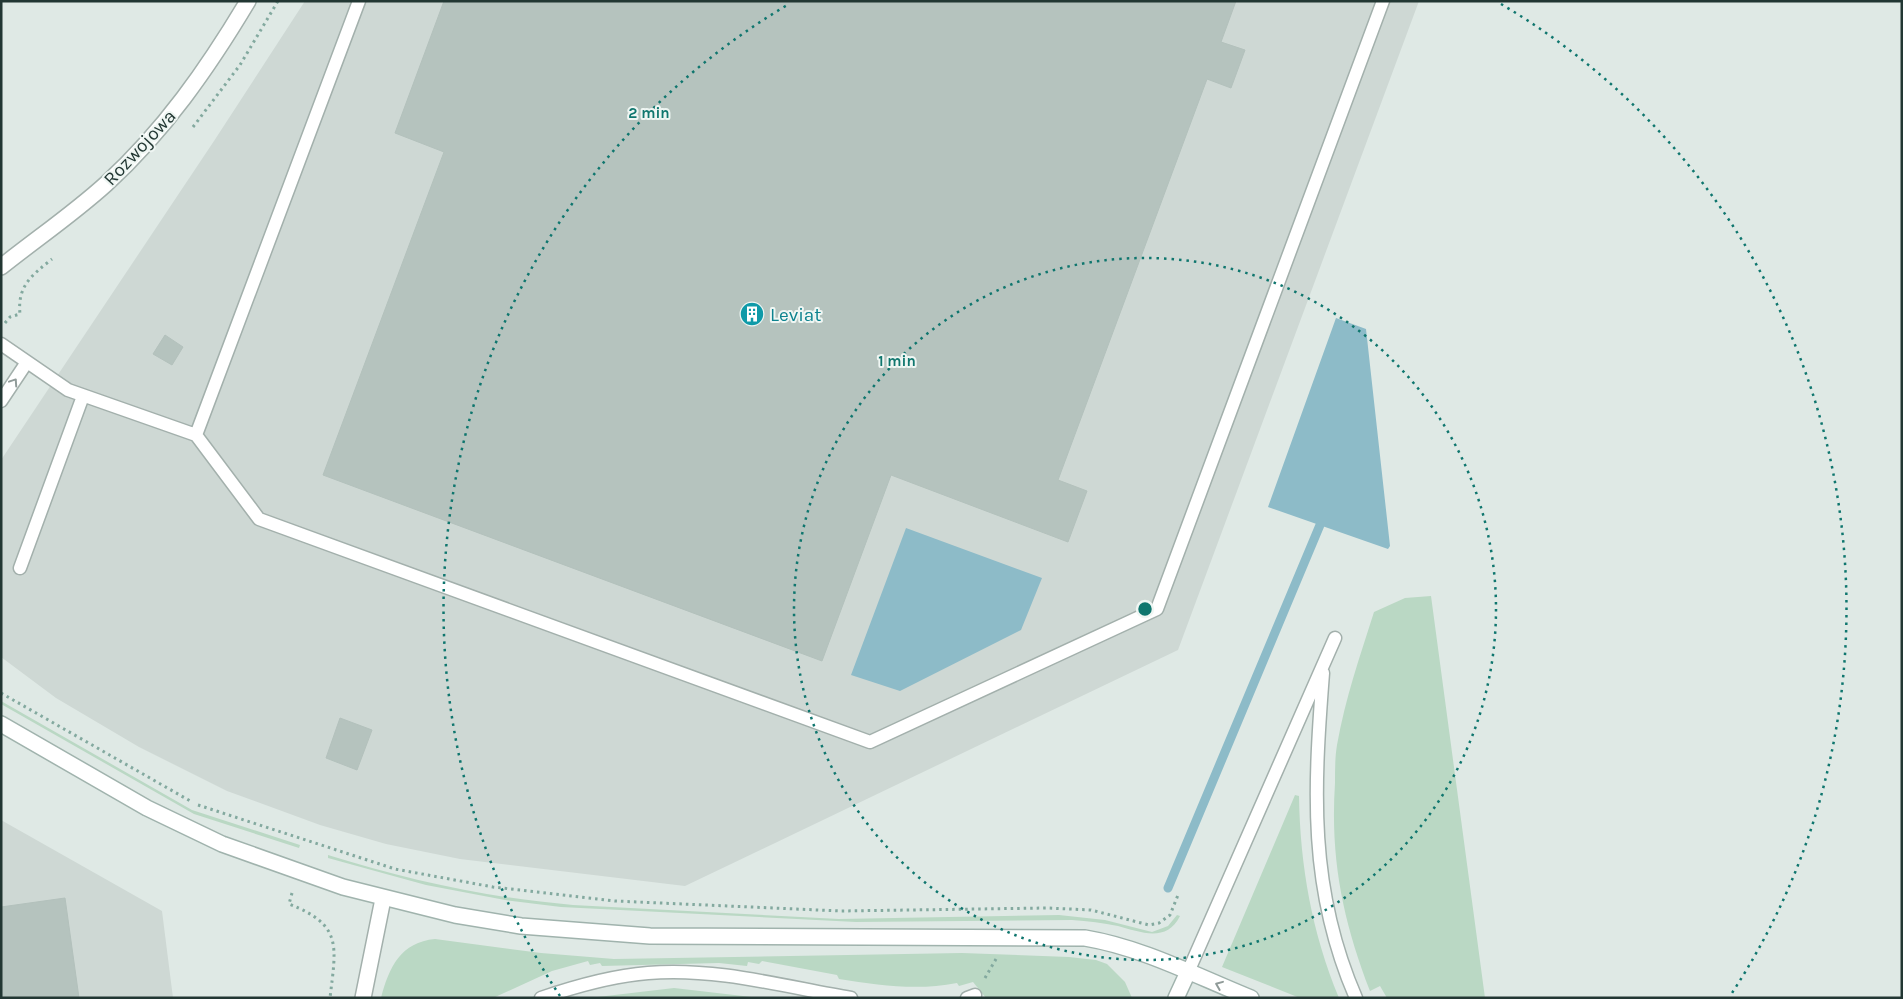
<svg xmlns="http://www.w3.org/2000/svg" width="1903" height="999" viewBox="0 0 1903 999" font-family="Karla,sans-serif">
  <rect width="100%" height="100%" fill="#dfe9e5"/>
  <path fill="#ced8d4" d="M 305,1 L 1419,1 L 1178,650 L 685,886 L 460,859 L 386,844 L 320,825 L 227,791 L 139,747 L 56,698 L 1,657 L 1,460 L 214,141 Z
    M 1,820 L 162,911 L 173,998 L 1,998 Z"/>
  <path fill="#bad8c4" d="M 1431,596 L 1485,998 L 1387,998 L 1380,986 L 1370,991 C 1343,921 1330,859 1335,783 C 1335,770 1335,757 1337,745 C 1345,699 1360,656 1374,612 L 1405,598 Z
    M 1,701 L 192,810 L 300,845 L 299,848 L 194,814 L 1,704 Z
    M 1295,795 L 1299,796 C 1300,866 1312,933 1339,998 L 1300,998 L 1222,967 Z
    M 328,855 C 408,880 489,898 573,905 L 839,919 L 1059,915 L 1105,920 L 1152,932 L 1168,926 L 1177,915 L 1180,916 C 1167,943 1140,932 1118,926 C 1103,923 1088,921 1072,920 L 856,922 L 561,907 L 505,900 L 426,885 L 328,858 Z
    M 435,939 L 541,953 L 614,959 L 962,953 L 1069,957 L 1096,960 L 1107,964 L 1125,982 L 1132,998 L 986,998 L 973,982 L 959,986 L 957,983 C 916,991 879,985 839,979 L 837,975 L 762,961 L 759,964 L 748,962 L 747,966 L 719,963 L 602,966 L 600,963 L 590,965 L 588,961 L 552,971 L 493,998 L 381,998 C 389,967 401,942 435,939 Z
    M 674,988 L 760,998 L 589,998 Z"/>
  <path fill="#8dbbc8" d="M 1336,318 L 1366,329 L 1390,546 L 1388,549 L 1268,507 Z
    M 906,528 L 1042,578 L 1021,630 L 900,691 L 851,675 Z"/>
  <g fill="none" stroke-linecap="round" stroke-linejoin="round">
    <path stroke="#8dbbc8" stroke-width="9" d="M 1168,888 L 1320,525"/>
  </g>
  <path fill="#b5c3be" stroke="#b3c1bc" d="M 444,1 L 1236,1 L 1221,42 L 1245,50 L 1231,88 L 1207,79 L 1058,480 L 1087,491 L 1068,542 L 891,475 L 822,661 L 323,475 L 444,152 L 395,133 Z
    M 165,335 L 183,347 L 172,365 L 153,354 Z
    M 340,718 L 372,730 L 357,770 L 326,758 Z
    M 65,898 L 79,998 L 1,998 L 1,907 Z"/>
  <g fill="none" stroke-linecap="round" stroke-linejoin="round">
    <g stroke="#a3b0ac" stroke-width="15">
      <path id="lane" d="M 1,344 L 68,390 L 196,435 L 259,519 L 870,742 L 1157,609 L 1383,1
        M 1,401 L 27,362
        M 196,435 L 359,1
        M 20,568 L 83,396
        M 1323,673 C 1314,789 1308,888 1356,998
        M 1188,972 L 1335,638
        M 541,998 C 576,986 611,976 648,973 C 715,967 786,987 851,998
        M 967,998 L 975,995"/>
    </g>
    <g stroke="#a3b0ac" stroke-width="18">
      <path id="street" d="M 1,267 C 36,239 73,214 106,184 C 164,131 208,68 248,1
        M 363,998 L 383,899"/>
    </g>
    <g stroke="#a0b3ad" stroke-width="18">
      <path id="secondary" d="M 1,724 L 147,808 L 222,844 L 343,887 L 455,915 L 521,926 L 650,936 L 1085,938 C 1144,948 1196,976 1251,998
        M 1176,998 L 1188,972"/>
    </g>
    <path stroke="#83a99f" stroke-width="3" stroke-dasharray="2.5 4" stroke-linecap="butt" d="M 193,127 L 240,65 L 278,1
      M 5,323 L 10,317 L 20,314 C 17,286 32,275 52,259
      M 1,693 L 192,802
      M 198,805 L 395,869 L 493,887 L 615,901 L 841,911 L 1047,908 L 1091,910 L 1149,925 L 1159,923 L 1170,915 L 1178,895
      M 292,893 L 289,904 C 343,925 336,946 330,998
      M 985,978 L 996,959"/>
    <use href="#lane" stroke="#fff" stroke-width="12"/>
    <use href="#street" stroke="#fff" stroke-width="15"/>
    <use href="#secondary" stroke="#fff" stroke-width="15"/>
  </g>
  <defs><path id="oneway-chevron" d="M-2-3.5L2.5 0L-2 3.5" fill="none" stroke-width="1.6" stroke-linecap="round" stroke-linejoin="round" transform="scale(1.25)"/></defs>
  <g stroke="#909b99">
    <use href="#oneway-chevron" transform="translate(14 382) rotate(-56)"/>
    <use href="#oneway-chevron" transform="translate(1219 985) rotate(-158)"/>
  </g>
  <g fill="none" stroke="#0f766e" stroke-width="2.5" stroke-dasharray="2.5 5">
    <circle cx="1145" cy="609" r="351"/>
    <path d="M560 996A702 702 0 0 1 789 4M1501 4A702 702 0 0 1 1730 996"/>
  </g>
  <defs>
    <g id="building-disc" transform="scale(1.25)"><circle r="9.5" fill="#0f9aa8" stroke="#eff6f3"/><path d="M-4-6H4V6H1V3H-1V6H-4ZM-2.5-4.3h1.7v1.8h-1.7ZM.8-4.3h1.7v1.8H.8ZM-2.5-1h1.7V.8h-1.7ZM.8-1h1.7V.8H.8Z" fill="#fff"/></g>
  </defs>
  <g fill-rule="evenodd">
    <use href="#building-disc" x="752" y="314"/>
  </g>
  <g text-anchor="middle" stroke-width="4" stroke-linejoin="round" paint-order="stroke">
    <g font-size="19" fill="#223733" stroke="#eff6f3">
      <text transform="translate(139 147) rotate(-47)" y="7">Rozwojowa</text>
    </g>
    <g font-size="19" fill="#0d838f" stroke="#eff6f3" text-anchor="start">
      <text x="770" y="321">Leviat</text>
    </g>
  </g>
  <circle cx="1145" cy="609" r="8" fill="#0f766e" stroke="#eff6f3" stroke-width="2.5"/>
  <g font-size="15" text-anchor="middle" font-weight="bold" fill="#0f766e" stroke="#eff6f3" stroke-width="4" stroke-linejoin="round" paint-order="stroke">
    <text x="649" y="118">2 min</text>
    <text x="897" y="366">1 min</text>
  </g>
  <rect width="1903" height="999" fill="none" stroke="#223733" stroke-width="5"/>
</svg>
